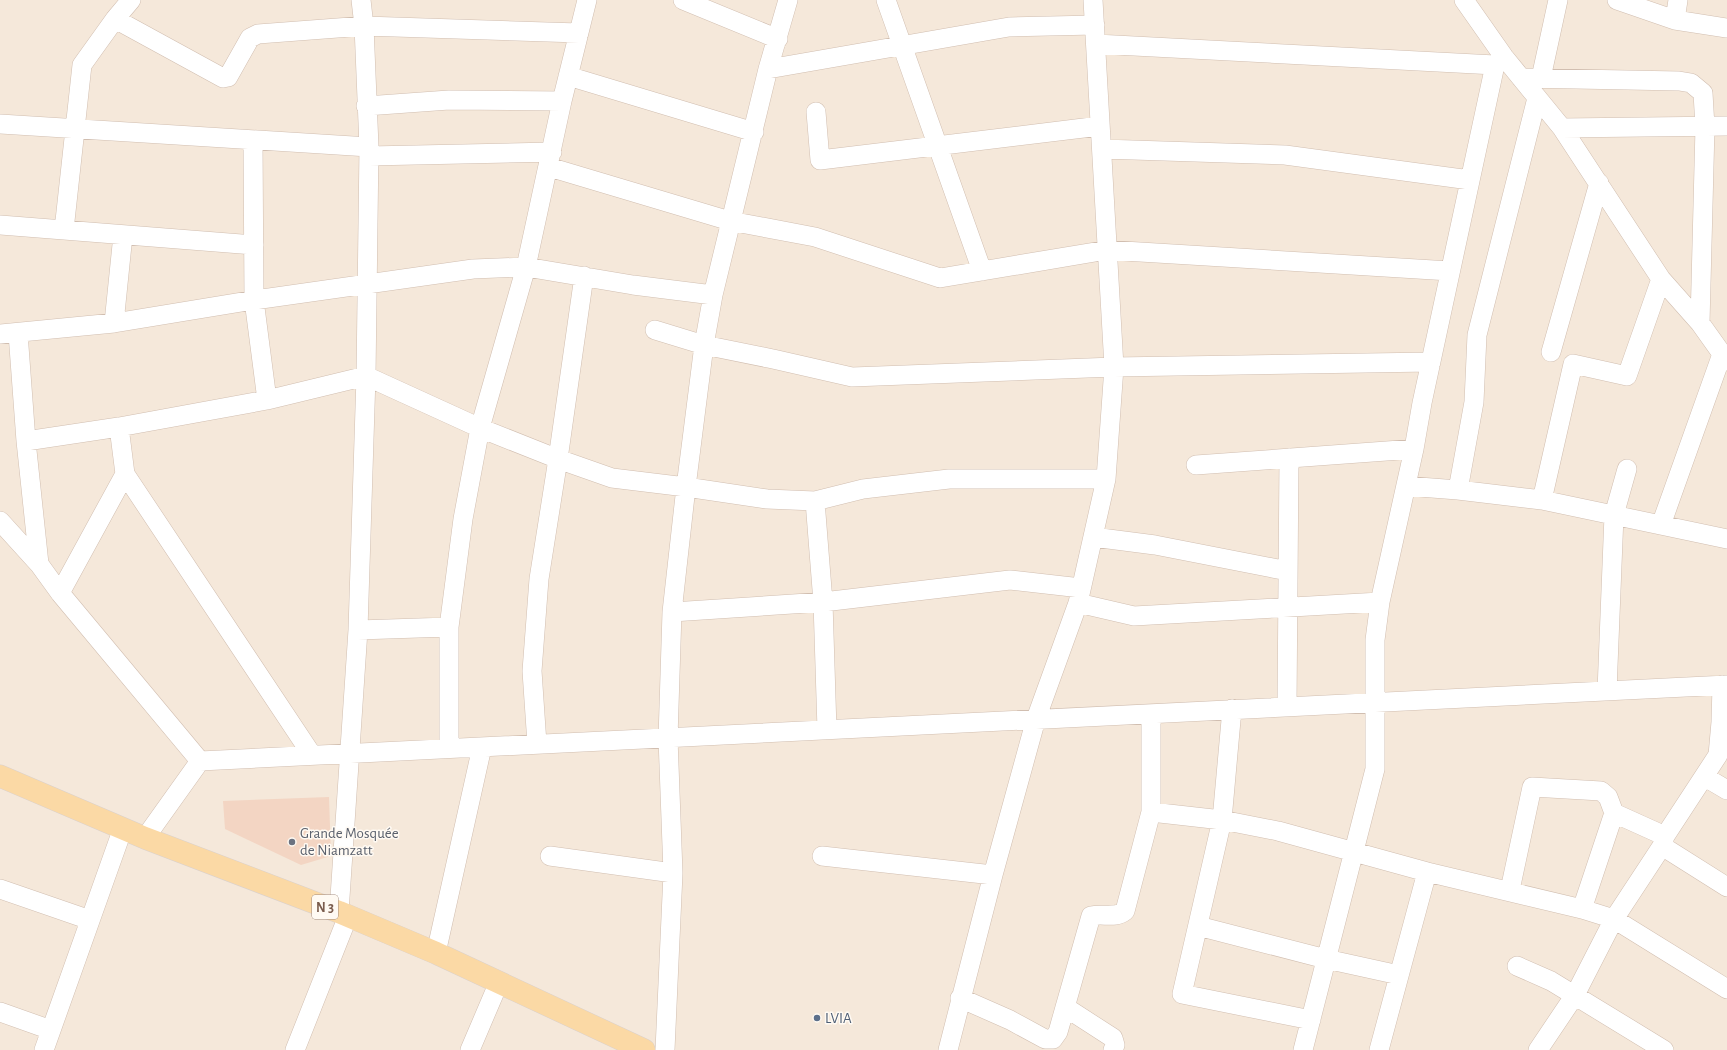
<svg xmlns="http://www.w3.org/2000/svg" width="1727" height="1050" viewBox="0 0 1727 1050" font-family="'Alegreya Sans',sans-serif">
  <rect width="100%" height="100%" fill="#fdf6ec"/>
  <path fill="#f5e8da" d="M 0,0 L 1727,0 L 1727,1050 L 0,1050 Z"/>
  <path fill="#f3d5c3" d="M 329,797 L 331,856 L 301,865 L 225,829 L 223,801 Z"/>
  <g fill="none" stroke-linecap="round" stroke-linejoin="round">
    <g stroke="#d1beb0" stroke-width="20">
      <path id="minor" d="M 683,0 L 778,39
        M 886,0 L 982,271
        M 1464,0 L 1504,57 L 1562,128 L 1661,279 L 1700,323 L 1727,361
        M 1617,0 L 1675,20 L 1727,28
        M 115,19 L 223,78 L 228,77 L 250,38 L 258,34 L 364,26 L 579,33
        M 1675,20 L 1678,0
        M 1096,44 L 1495,65 L 1504,57
        M 768,69 L 1009,27 L 1095,25
        M 568,76 L 754,132
        M 1521,78 L 1679,81 L 1691,83 L 1703,93 L 1705,127 L 1700,323
        M 1541,78 L 1558,0
        M 366,106 L 449,100 L 562,101
        M 816,112 L 820,160 L 1100,126
        M 0,124 L 369,147
        M 1562,128 L 1727,126
        M 253,140 L 254,300 L 267,400
        M 1102,149 L 1285,155 L 1470,180
        M 369,156 L 552,152
        M 549,167 L 730,221 L 815,237 L 940,278 L 1107,250 L 1450,271
        M 0,225 L 254,245
        M 64,230 L 82,65 L 115,19 L 131,0
        M 114,323 L 123,235
        M 655,330 L 704,345 L 773,359 L 852,377 L 1114,367 L 1431,362
        M 18,333 L 26,441 L 39,564
        M 0,334 L 114,323 L 254,300 L 473,269 L 526,267 L 633,285 L 713,295
        M 1551,352 L 1599,183
        M 119,427 L 125,474 L 312,755
        M 26,441 L 119,427 L 267,400 L 366,376 L 480,428 L 558,459 L 612,478 L 686,487 L 767,499 L 815,501 L 863,489 L 949,479 L 1106,479
        M 1196,465 L 1414,449
        M 1406,486 L 1458,490 L 1542,500 L 1727,539
        M 1458,490 L 1474,402 L 1477,335 L 1537,98
        M 1542,500 L 1573,364 L 1627,376 L 1661,279
        M 815,501 L 823,602 L 827,730
        M 0,521 L 39,564 L 60,593 L 200,761
        M 1661,525 L 1722,354
        M 1093,537 L 1155,545 L 1288,571
        M 60,593 L 125,474
        M 1078,603 L 1134,616 L 1380,602
        M 672,612 L 823,602 L 1010,580 L 1081,588
        M 358,630 L 449,627
        M 1607,691 L 1614,515 L 1627,469
        M 1287,707 L 1289,458
        M 1232,709 L 1222,820 L 1182,994 L 1311,1020
        M 537,744 L 532,671 L 539,579 L 558,459 L 584,276
        M 449,748 L 449,627 L 463,519 L 480,428 L 526,267 L 562,101 L 587,0
        M 200,761 L 1727,685
        M 1705,777 L 1727,790
        M 1151,812 L 1222,820 L 1278,831 L 1427,872 L 1582,909 L 1614,919 L 1727,989
        M 145,838 L 200,761
        M 1662,846 L 1727,887
        M 550,856 L 673,873
        M 822,856 L 993,875
        M 0,889 L 90,920
        M 1510,890 L 1532,787 L 1601,791 L 1608,797 L 1614,813 L 1665,836
        M 1582,909 L 1614,813
        M 339,912 L 358,630 L 366,376 L 369,147 L 364,26 L 361,0
        M 1198,926 L 1326,959 L 1399,975
        M 436,953 L 482,747
        M 1517,966 L 1551,981 L 1664,1050
        M 960,998 L 1010,1020 L 1045,1039 L 1053,1039 L 1058,1032 L 1091,916 C 1103,913 1115,919 1125,911 L 1151,812 L 1151,714
        M 1065,1007 L 1113,1038 L 1115,1045 L 1113,1050
        M 0,1012 L 51,1030
        M 44,1050 L 123,828
        M 295,1050 L 348,916
        M 470,1050 L 499,982
        M 665,1050 L 673,873 L 668,738 L 672,612 L 686,487 L 704,345 L 713,295 L 768,69 L 788,0
        M 948,1050 L 993,875 L 1036,719 L 1078,603 L 1106,479 L 1114,367 L 1093,0
        M 1303,1050 L 1375,769 L 1375,640 L 1380,602 L 1414,449 L 1422,403 L 1495,65
        M 1379,1050 L 1427,872
        M 1538,1050 L 1575,995 L 1614,919 L 1662,846 L 1665,836 L 1718,755 L 1721,722 L 1722,685"/>
    </g>
    <g stroke="#dad1cd" stroke-width="23">
      <path id="major" d="M 0,776 L 145,838 L 339,912 L 436,953 L 644,1050"/>
    </g>
    <use href="#minor" stroke="#fff" stroke-width="19"/>
    <use href="#major" stroke="#fbd9a5" stroke-width="22"/>
  </g>
  <circle fill="#6b7280" stroke="#fffaf3" stroke-width="1.5" cx="292" cy="842" r="4"/>
  <circle fill="#5c6f8a" stroke="#fffaf3" stroke-width="1.5" cx="817" cy="1018" r="4"/>
  <g text-anchor="middle" stroke-width="3" stroke-linejoin="round" paint-order="stroke">
    <rect fill="#fffaf3" stroke="#a28b7f" stroke-width="1" x="312" y="895" width="26" height="24" rx="3"/>
    <g font-size="14" font-weight="bold" fill="#7a5c4d">
      <text x="325" y="912">N 3</text>
    </g>
    <g font-size="15" fill="#5b616d" stroke="#fffaf3" text-anchor="start">
      <text x="300" y="838">Grande Mosquée<tspan x="300" dy="17">de Niamzatt</tspan></text>
    </g>
    <g font-size="15" fill="#4e5e75" stroke="#fffaf3" text-anchor="start">
      <text x="825" y="1023">LVIA</text>
    </g>
  </g>
</svg>
